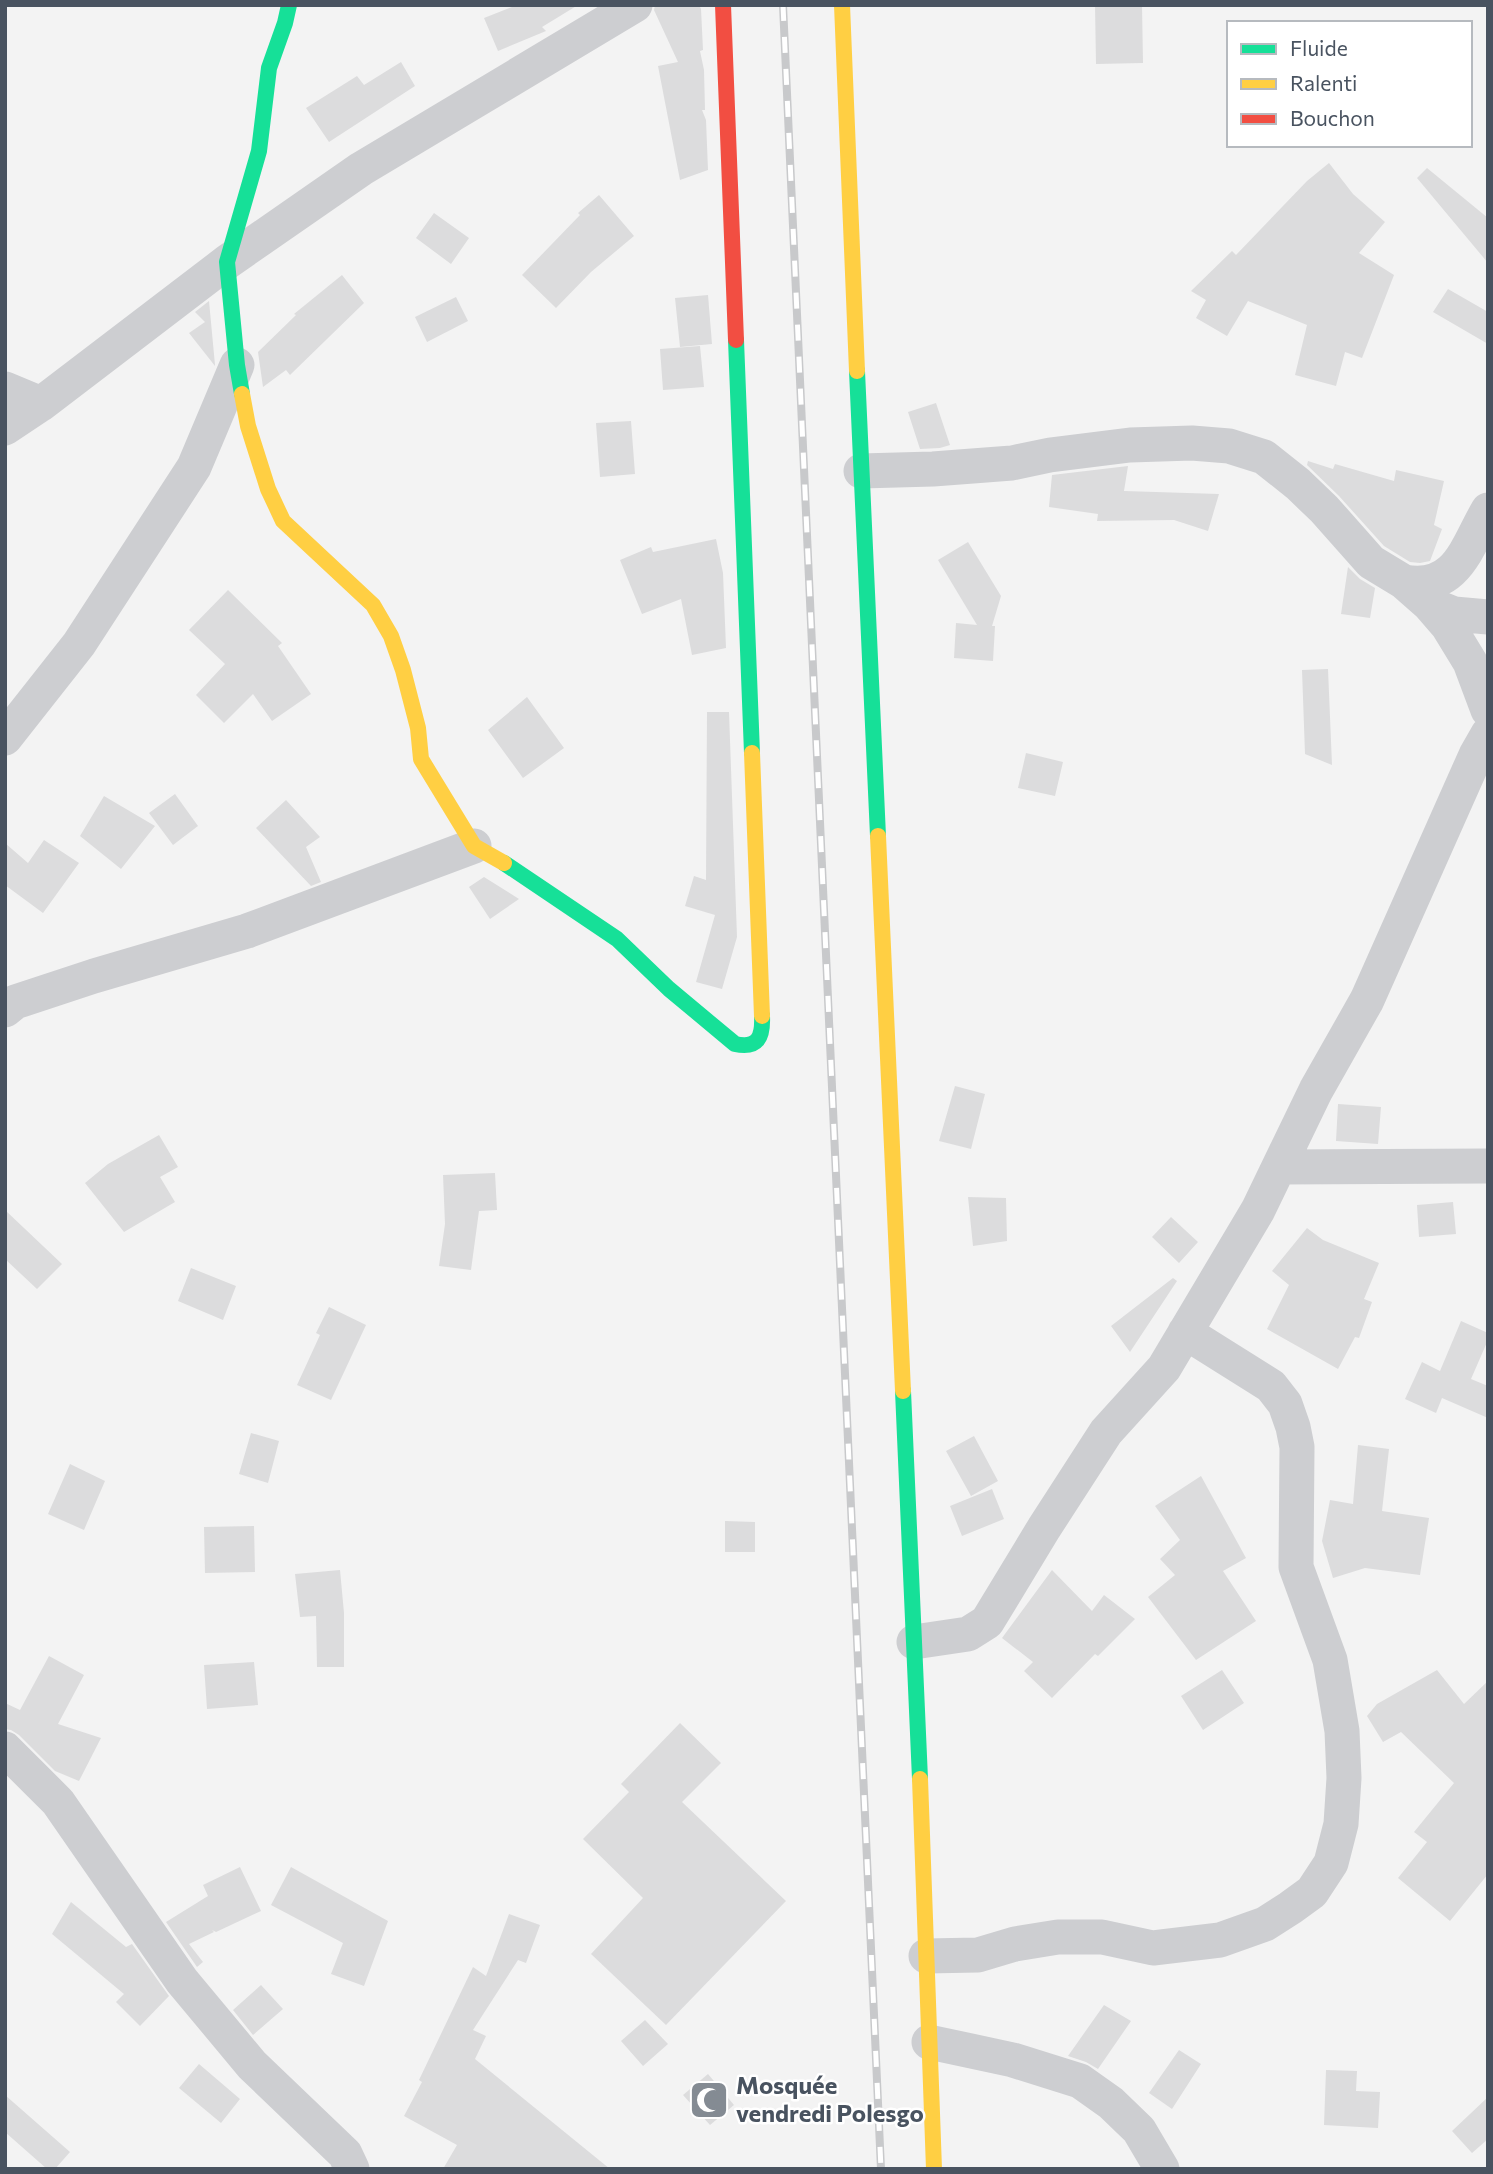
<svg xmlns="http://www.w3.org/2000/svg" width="1493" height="2174" viewBox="0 0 1493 2174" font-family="Commissioner,sans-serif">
  <rect width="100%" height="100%" fill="#f3f3f3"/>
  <path fill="#dcdcdd" d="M 517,5 L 578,5 L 542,27 L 546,31 L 498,51 L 484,18 Z
    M 655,5 L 699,5 L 701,9 L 703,50 L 700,51 L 704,70 L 705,110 L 702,110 L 706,120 L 708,170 L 680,180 L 658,66 L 678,62 L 654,10 Z
    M 1095,5 L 1142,5 L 1143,63 L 1096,64 Z
    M 401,62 L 415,86 L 329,142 L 306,108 L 357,76 L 364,85 Z
    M 1329,163 L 1353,194 L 1385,222 L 1359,253 L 1394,275 L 1362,358 L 1345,352 L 1336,386 L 1295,375 L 1307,325 L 1248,301 L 1227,336 L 1196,318 L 1206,300 L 1191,291 L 1232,251 L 1236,255 L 1307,181 Z
    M 1427,168 L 1488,218 L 1488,263 L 1417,178 Z
    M 599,195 L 634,236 L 591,272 L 556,308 L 522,275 L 580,215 L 578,213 Z
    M 434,213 L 469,238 L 451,264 L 416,238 Z
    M 342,275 L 364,303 L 290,375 L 286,370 L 263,387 L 258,352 L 296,315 L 294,314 Z
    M 1448,289 L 1488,312 L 1488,344 L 1433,312 Z
    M 708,295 L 712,344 L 680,347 L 675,298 Z
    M 456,297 L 468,321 L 427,342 L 415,317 Z
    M 209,301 L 215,365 L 215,366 L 189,333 L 205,322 L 195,312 Z
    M 700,346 L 704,387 L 663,390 L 660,349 Z
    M 936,403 L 950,445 L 940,448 L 920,449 L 908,412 Z
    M 631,421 L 635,474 L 600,477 L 596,423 Z
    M 1308,461 L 1333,469 L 1335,464 L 1394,481 L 1396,470 L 1444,481 L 1434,525 L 1442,529 L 1430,561 L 1420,563 L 1410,562 L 1384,546 L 1339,496 L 1307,465 Z
    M 1128,466 L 1124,491 L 1219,494 L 1208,531 L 1174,520 L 1097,521 L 1098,514 L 1049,507 L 1052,475 Z
    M 716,539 L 723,573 L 726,648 L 692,655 L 681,599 L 642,614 L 620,560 L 651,547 L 653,552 Z
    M 968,542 L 1001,596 L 992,626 L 995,626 L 993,661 L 954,658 L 956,623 L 977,625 L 938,560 Z
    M 1348,567 L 1360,579 L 1375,588 L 1370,618 L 1341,614 Z
    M 228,590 L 282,643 L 278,646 L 311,694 L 272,721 L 253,694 L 224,723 L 196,695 L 225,664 L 189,630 Z
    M 1328,669 L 1332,765 L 1305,754 L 1302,670 Z
    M 527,697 L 564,748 L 523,778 L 488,730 Z
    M 707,712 L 729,712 L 737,937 L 722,989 L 696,982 L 715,915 L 685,906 L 694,876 L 706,880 Z
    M 1026,753 L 1063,762 L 1055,796 L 1018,788 Z
    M 175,794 L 198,826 L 173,845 L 149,813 Z
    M 104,796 L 155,826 L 121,869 L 80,836 Z
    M 286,800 L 320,837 L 306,847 L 321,882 L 311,886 L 256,828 Z
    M 44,840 L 79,863 L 43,913 L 5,885 L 5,843 L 28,863 Z
    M 484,877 L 519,899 L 490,919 L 469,887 Z
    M 955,1086 L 985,1094 L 971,1149 L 939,1141 Z
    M 1338,1104 L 1381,1107 L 1378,1144 L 1336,1141 Z
    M 159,1135 L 178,1167 L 160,1177 L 175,1202 L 124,1232 L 85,1183 L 108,1164 Z
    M 495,1173 L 497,1210 L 479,1211 L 471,1270 L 439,1266 L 445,1224 L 443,1175 Z
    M 968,1197 L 1006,1198 L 1007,1241 L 973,1246 Z
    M 1453,1202 L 1456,1234 L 1419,1237 L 1417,1205 Z
    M 5,1210 L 62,1264 L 37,1289 L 5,1259 Z
    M 1171,1217 L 1198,1242 L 1179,1263 L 1152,1237 Z
    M 1307,1228 L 1323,1240 L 1379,1263 L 1364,1299 L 1372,1302 L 1359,1338 L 1355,1337 L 1338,1369 L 1267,1329 L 1289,1285 L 1272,1271 Z
    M 191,1268 L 236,1286 L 223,1320 L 178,1301 Z
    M 1173,1278 L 1177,1281 L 1130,1352 L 1111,1326 Z
    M 329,1307 L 366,1325 L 331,1400 L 297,1385 L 320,1335 L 316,1333 Z
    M 1461,1321 L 1488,1333 L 1488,1340 L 1471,1379 L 1488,1386 L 1488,1418 L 1442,1398 L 1436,1413 L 1405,1399 L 1422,1362 L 1440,1371 Z
    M 251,1433 L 279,1441 L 268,1483 L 239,1474 Z
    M 974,1436 L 998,1481 L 971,1496 L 946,1451 Z
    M 1358,1445 L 1389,1449 L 1382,1511 L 1429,1518 L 1420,1575 L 1365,1568 L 1333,1578 L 1322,1541 L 1330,1500 L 1353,1504 Z
    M 70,1464 L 105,1481 L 84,1530 L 48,1514 Z
    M 1201,1476 L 1246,1558 L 1223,1571 L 1256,1621 L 1196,1660 L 1148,1597 L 1175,1575 L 1160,1559 L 1180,1540 L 1155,1506 Z
    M 992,1489 L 1004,1519 L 962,1536 L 950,1506 Z
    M 725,1521 L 755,1522 L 755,1552 L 725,1552 Z
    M 254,1526 L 255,1572 L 205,1573 L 204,1527 Z
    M 340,1570 L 344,1613 L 344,1667 L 317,1667 L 316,1616 L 300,1617 L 295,1574 Z
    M 1052,1570 L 1092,1611 L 1104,1595 L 1135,1619 L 1098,1656 L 1095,1654 L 1052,1698 L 1024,1671 L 1033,1662 L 1002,1638 Z
    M 49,1656 L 84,1675 L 58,1724 L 101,1738 L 79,1781 L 55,1771 L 19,1735 L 11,1730 L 5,1729 L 5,1703 L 20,1710 Z
    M 254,1662 L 258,1705 L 207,1709 L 204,1665 Z
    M 1222,1670 L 1244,1703 L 1203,1730 L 1181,1696 Z
    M 1437,1670 L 1464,1704 L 1488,1681 L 1488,1874 L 1450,1921 L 1398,1878 L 1427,1842 L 1414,1832 L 1454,1783 L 1401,1732 L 1383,1742 L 1367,1716 L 1377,1704 Z
    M 680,1723 L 721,1763 L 682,1802 L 786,1901 L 666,2025 L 591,1954 L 643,1898 L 583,1839 L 629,1792 L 621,1784 Z
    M 240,1867 L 261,1911 L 216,1932 L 212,1930 L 214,1932 L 189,1944 L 203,1962 L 197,1967 L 166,1922 L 208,1896 L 203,1885 Z
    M 291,1867 L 388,1921 L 364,1986 L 331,1974 L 343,1943 L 271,1905 Z
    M 71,1902 L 126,1947 L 132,1944 L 169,1996 L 140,2026 L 116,2002 L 124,1994 L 52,1934 Z
    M 509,1914 L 540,1925 L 526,1963 L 518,1960 L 473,2030 L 486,2036 L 475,2059 L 610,2169 L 443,2169 L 457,2145 L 404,2116 L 422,2082 L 419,2080 L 473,1967 L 486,1976 Z
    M 261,1985 L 283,2009 L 253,2035 L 233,2010 Z
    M 1104,2005 L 1131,2021 L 1098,2069 L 1086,2062 L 1068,2056 Z
    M 645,2020 L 668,2044 L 643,2066 L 621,2041 Z
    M 1179,2050 L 1201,2064 L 1172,2109 L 1149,2093 Z
    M 199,2064 L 240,2099 L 221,2123 L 179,2088 Z
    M 1326,2070 L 1357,2071 L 1356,2091 L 1380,2092 L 1378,2128 L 1324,2125 Z
    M 708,2074 L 734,2105 L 710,2125 L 683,2095 Z
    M 5,2095 L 70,2152 L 55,2169 L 47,2169 L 5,2132 Z
    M 1488,2097 L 1488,2139 L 1472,2153 L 1452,2131 Z"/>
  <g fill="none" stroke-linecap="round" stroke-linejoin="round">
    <path stroke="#cdced1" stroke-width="35" d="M 5,389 L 41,404
      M 5,428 L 41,404 L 227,262 L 361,169 L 635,5
      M 861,471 L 933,469 L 1012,463 L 1050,455 L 1130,445 L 1192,443 L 1229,446 L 1264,457 L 1298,484 L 1324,509 L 1371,562 L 1404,582 L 1429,604 L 1454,614 L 1488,617
      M 1404,582 C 1457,592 1467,546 1488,510
      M 1429,604 L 1448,626 L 1470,662 L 1488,710
      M 5,738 L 79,644 L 194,467 L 237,365
      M 5,1010 L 15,1002 L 94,976 L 247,931 L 474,846
      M 1280,1167 L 1488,1166
      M 914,1642 L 968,1634 L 987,1622 L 1044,1528 L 1106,1432 L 1164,1368 L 1258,1210 L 1316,1090 L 1367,1000 L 1476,755 L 1488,734
      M 5,1749 L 58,1802 L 182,1981 L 252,2065 L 345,2154 L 352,2169
      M 926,1956 L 978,1955 L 1015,1944 L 1058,1937 L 1102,1937 L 1153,1948 L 1220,1940 L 1265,1924 L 1290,1908 L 1312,1892 L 1331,1863 L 1341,1824 L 1344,1778 L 1342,1731 L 1330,1660 L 1296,1567 L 1297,1447 L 1293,1427 L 1285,1404 L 1271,1386 L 1185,1332
      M 929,2042 L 1013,2060 L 1080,2081 L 1111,2103 L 1139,2130 L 1162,2169"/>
    <path stroke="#16e098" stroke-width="16" d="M 736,340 L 752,753
      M 857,371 L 878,836
      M 242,394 L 237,365 L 227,262 L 259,151 L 269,68 L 285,23 L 289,5
      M 504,863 L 617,939 L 669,989 L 735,1044 C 758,1049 763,1037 762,1016
      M 903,1391 L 920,1779"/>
    <path stroke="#ffcf43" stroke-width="16" d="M 842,5 L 857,371
      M 242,394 L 248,426 L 268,489 L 283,521 L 373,605 L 391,636 L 403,670 L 418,728 L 421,759 L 474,846 L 504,863
      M 752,753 L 762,1016
      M 878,836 L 903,1391
      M 920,1779 L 934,2169"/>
    <path stroke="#f24e42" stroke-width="16" d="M 723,5 L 736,340"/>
    <g stroke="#c8c9cb" stroke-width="8">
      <path id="rail" d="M 783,5 L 881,2169"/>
    </g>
    <use href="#rail" stroke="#fff" stroke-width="5" stroke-dasharray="16" stroke-linecap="butt"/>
  </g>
  <defs>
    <g id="mosque-square" transform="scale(2.0125)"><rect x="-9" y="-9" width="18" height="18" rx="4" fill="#848b93" stroke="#fff"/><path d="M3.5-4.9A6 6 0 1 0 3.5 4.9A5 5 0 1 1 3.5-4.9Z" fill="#fff"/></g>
  </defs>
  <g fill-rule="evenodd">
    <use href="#mosque-square" x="709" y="2100"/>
  </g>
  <g text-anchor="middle" stroke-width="5" stroke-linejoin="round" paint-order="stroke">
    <g font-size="24" font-weight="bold" fill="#495360" stroke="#fff" text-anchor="start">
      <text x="736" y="2094">Mosquée<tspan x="736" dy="28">vendredi Polesgo</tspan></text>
    </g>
  </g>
  <rect width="1493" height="2174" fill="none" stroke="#495360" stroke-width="14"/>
  <rect x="1227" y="21" width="245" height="126" fill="#ffffff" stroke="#b6babf" stroke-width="2"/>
  <rect x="1241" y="44" width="35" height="10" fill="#16e098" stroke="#b6babf" stroke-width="2"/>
  <text x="1290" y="56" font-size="21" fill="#495360">Fluide</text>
  <rect x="1241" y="79" width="35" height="10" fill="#ffcf43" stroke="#b6babf" stroke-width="2"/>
  <text x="1290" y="91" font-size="21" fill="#495360">Ralenti</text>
  <rect x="1241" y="114" width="35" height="10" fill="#f24e42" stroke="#b6babf" stroke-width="2"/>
  <text x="1290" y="126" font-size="21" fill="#495360">Bouchon</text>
</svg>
